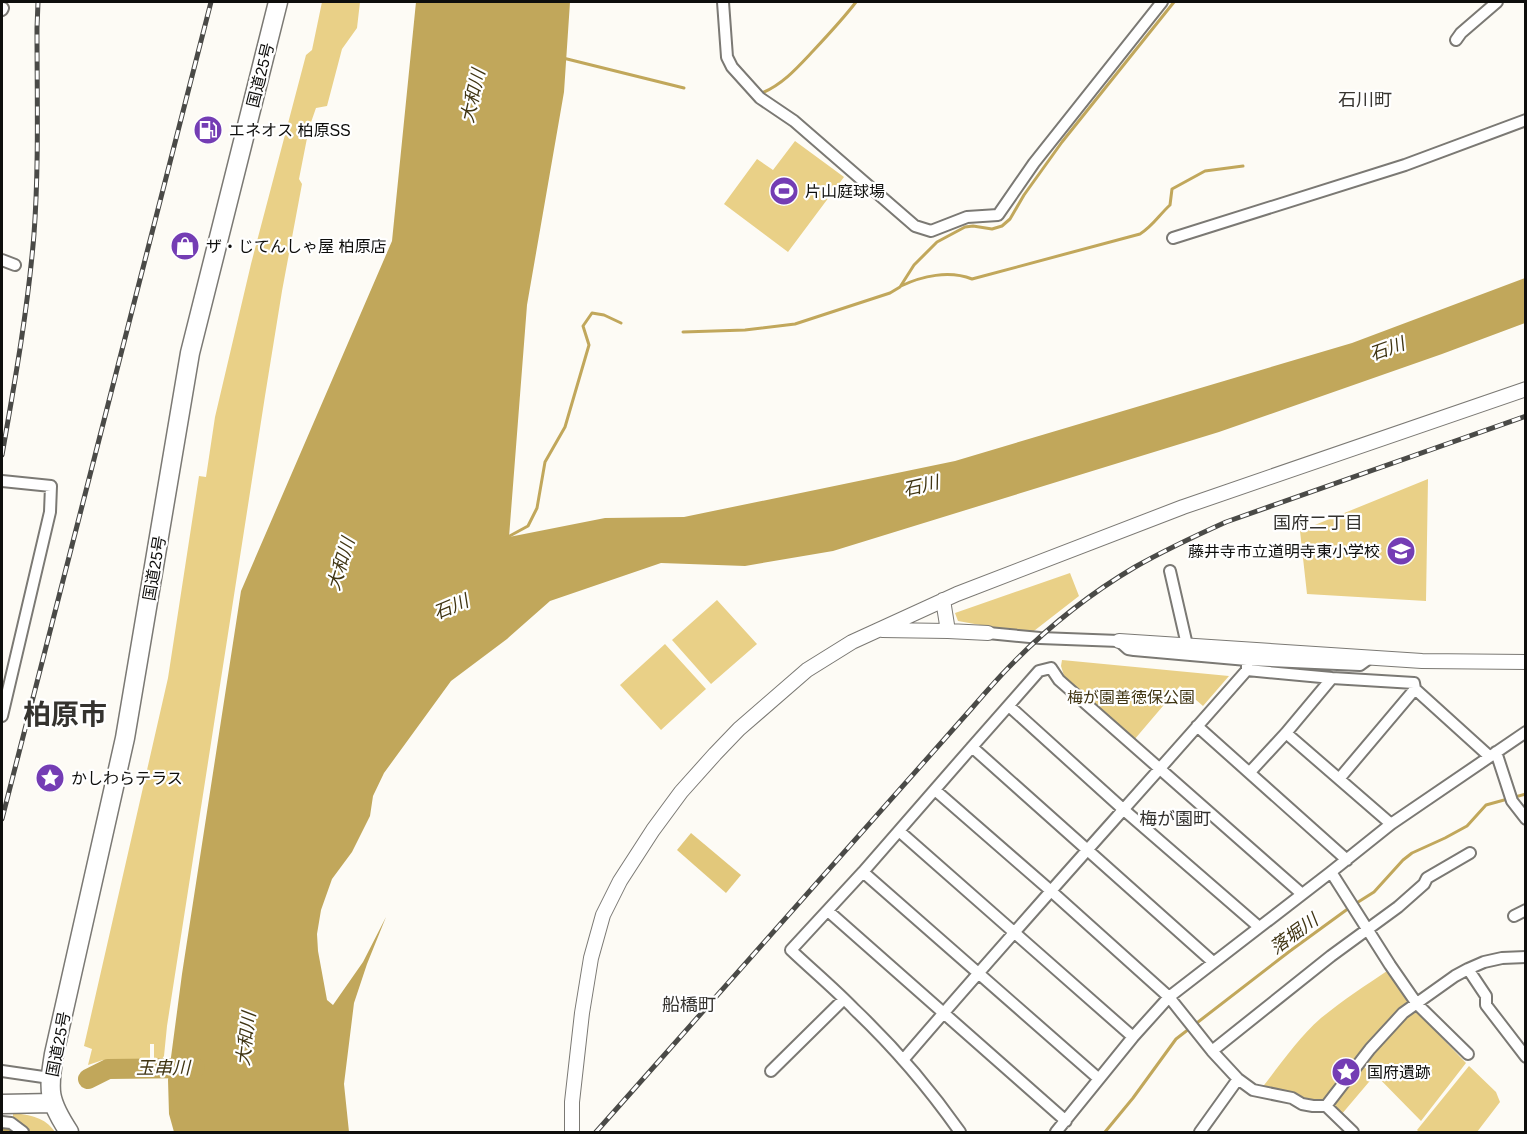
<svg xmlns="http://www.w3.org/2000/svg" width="1527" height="1134" viewBox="0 0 1527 1134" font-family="Arial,'Noto Sans JP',sans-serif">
  <rect width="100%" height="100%" fill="#fdfbf5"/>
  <path fill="#e9d087" d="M 322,2 L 360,2 L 357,28 L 342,49 L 327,106 L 316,108 L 309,128 L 299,179 L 302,184 L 282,291 L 265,396 L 167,1026 L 164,1056 L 162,1059 L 154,1061 L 154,1044 L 150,1044 L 150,1060 L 103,1060 L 88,1065 L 92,1049 L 84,1046 L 168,678 L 199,476 L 206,477 L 215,417 L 251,264 L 306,55 L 312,50 Z
    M 795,141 L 844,177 L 788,252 L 724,204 L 757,159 L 773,170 Z
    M 1428,479 L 1426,601 L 1307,594 L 1300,531 Z
    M 1070,573 L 1079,596 L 1030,634 L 958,621 L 955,613 Z
    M 717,600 L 757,644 L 711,684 L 672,640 Z
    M 665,644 L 706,689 L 661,730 L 620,685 Z
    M 1062,660 L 1229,676 L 1203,706 L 1180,686 L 1134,740 L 1065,679 L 1061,666 Z
    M 1390,969 L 1413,1002 L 1325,1101 L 1311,1102 L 1261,1089 C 1280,1065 1298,1038 1321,1018 C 1343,1000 1366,985 1390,969 Z
    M 1417,1012 L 1466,1063 L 1421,1121 L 1365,1064 L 1404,1018 Z
    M 1361,1064 L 1374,1076 L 1341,1115 L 1330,1105 Z
    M 1469,1066 L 1496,1092 L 1500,1102 L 1477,1132 L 1419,1132 L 1417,1130 Z
    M 13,1113 C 30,1115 45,1117 55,1132 L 26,1132 L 13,1117 Z"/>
  <path fill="#e2c87b" d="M 691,833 L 741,875 L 726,893 L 677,850 Z"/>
  <path fill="#c1a75b" d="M 416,2 L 570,2 L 564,92 L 527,305 L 509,537 L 605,518 L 684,517 L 955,461 L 1352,343 L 1525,278 L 1525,323 L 1442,354 L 1219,432 L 833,551 L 745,566 L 661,563 L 550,601 L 507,639 L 451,681 L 384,773 L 373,796 L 370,816 L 352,852 L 332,879 L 321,910 L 317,934 L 318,951 L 327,1000 L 333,1005 L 363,962 L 386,917 L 367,964 L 354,1003 L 344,1084 L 349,1132 L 174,1132 L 169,1114 L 168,1080 L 182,974 L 241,591 L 392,241 Z"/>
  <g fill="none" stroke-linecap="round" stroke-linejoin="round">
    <path stroke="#c1a75b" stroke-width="3" d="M 563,58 L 684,88
      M 762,93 C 783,84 797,68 813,51 C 828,35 843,19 856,2
      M 901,286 C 922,276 949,270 972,279 L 1140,234 C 1153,226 1159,215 1170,205 L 1172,189 L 1205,171 L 1243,166
      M 683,332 L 745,330 L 795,324 L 890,293 L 900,287 L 914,265 L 937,242 L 965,227 L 973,226 L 992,229 L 1002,226 L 1010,219 L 1024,195 L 1062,142 L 1174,2
      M 506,538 L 528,526 L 537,508 L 545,462 L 565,427 L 589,345 L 583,326 L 592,313 L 604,315 L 621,323
      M 1355,904 L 1374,892 L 1403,860 L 1412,853 L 1445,838 L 1467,826 L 1486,805 L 1526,794
      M 1105,1132 L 1133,1098 L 1176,1039 L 1290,951 L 1349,908"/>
    <path stroke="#c1a75b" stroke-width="20" d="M 88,1079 L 108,1069 L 195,1068
      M 11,1130 L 11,1132"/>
    <g stroke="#7b7974" stroke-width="14">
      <path id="minor" d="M 723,2 L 727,57 L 732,67 L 760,98 L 794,121 L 915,226 L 931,231 L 967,217 L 998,215 L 1034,163 L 1162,2
        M 2,10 L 3,8
        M 1456,40 L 1461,33 L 1497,2
        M 1173,238 L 1405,165 L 1526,120
        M 2,260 L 15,265
        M 1170,571 L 1187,645
        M 988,633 L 1040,638 L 1119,641 L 1128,649 L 1134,650 L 1247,660 L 1360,665 L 1371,657
        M 1247,662 L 1247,670 L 1332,678 L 1414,683 L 1415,689 L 1489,756
        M 1009,706 L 1124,810 L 1259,927
        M 2,716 L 50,512 L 51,486 L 2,481
        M 1197,726 L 1347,860
        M 1286,733 L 1391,824
        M 972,747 L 1213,962
        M 1496,752 L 1512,801 L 1526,819
        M 1250,772 L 1286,733 L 1332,678
        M 1339,779 L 1415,689
        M 935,790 L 1051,891 L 1169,997 L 1212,1051 L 1238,1079 L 1253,1090 L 1292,1098 L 1302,1104 L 1313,1106 L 1326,1106 L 1353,1132
        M 899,831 L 1133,1037
        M 863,872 L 1099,1079
        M 1331,872 L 1390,965 L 1417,1004 L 1468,1054
        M 828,911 L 1066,1121
        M 1514,916 L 1526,910
        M 1468,969 L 1486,996 L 1486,1005 L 1526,1057
        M 1212,1051 L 1331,956 L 1398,907 L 1424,884 L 1427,878 L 1470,853
        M 903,1060 C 1016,928 1133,800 1247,670
        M 2,1071 L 50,1078
        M 771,1071 L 844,999
        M 1326,1106 L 1370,1049 L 1403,1013 L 1455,976 L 1468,969 L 1484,962 L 1502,958 L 1526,957
        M 2,1122 L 11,1123 L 23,1132
        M 960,1132 C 929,1088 894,1047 855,1010 C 835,989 812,970 791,950 L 863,872 L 972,747 L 1039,671 L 1051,668 L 1059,680 L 1302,894
        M 1056,1132 L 1133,1037 L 1169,997 L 1331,872 L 1391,824 L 1526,732
        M 1200,1132 L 1238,1079"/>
    </g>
    <g stroke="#7b7974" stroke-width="16">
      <path id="tertiary" d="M 943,600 L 948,631
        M 882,630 L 948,631 L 988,633
        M 1119,641 L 1422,661 L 1526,662
        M 572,1132 L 572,1102 L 582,1013 L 591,958 L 603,915 L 620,881 L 653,830 L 681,792 L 715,754 L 739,729 L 807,670 L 852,642 L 957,594 L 1183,507 L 1526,389"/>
    </g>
    <g stroke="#7b7974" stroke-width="21">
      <path id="trunk" d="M 2,1104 L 53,1103
        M 69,1132 C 48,1100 48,1091 54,1054 L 125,738 L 190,353 L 278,2"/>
    </g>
    <use href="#minor" stroke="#fff" stroke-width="10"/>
    <use href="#tertiary" stroke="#fff" stroke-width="14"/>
    <use href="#trunk" stroke="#fff" stroke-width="18"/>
    <g stroke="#4a4a47" stroke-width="5">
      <path id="rail" d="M 2,455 C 15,381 28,308 34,234 C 39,166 37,97 37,28 L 38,2
        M 2,819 L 211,2
        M 596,1132 L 972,708 C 985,693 998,678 1012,664 C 1048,627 1091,593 1135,567 C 1165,550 1195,536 1226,522 L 1526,416"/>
    </g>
    <use href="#rail" stroke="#fff" stroke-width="3" stroke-dasharray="9" stroke-linecap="butt"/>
  </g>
  <defs>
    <g id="fuel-disc" transform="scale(1.5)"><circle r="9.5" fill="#743db4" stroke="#fff"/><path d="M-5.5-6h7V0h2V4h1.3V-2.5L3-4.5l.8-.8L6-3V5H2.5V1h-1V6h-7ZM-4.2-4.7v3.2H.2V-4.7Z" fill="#fff"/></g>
    <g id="stadium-disc" transform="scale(1.5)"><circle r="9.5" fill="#743db4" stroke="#fff"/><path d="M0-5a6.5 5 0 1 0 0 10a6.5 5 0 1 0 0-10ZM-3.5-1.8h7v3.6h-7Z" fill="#fff"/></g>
    <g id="shop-disc" transform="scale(1.5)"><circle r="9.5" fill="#743db4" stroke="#fff"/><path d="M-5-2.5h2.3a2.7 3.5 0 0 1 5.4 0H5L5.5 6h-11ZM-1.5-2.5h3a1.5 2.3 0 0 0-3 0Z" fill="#fff"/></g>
    <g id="school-disc" transform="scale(1.5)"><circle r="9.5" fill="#743db4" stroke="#fff"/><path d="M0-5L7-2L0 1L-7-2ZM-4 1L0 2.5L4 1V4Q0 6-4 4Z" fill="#fff"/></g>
    <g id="sight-disc" transform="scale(1.5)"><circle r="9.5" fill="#743db4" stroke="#fff"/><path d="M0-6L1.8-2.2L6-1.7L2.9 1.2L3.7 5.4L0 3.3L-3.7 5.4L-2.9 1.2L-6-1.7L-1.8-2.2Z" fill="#fff"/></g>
  </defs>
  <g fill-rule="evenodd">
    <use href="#fuel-disc" x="208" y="130"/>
    <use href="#stadium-disc" x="784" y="191"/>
    <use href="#shop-disc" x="185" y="246"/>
    <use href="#school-disc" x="1401" y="551"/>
    <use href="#sight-disc" x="50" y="778"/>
    <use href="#sight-disc" x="1346" y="1072"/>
  </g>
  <g text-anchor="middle" stroke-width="4.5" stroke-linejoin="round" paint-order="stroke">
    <g font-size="16" fill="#0e0e0c" stroke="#fff">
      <text transform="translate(260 75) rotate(-76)" y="6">国道25号</text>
      <text transform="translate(154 568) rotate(-80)" y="6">国道25号</text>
      <text transform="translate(58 1044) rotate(-79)" y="6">国道25号</text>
    </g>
    <g font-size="16" fill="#0e0e0c" stroke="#fff" text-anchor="start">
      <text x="229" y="136">エネオス 柏原SS</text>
      <text x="805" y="197">片山庭球場</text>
      <text x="206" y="252">ザ・じてんしゃ屋 柏原店</text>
      <text x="1380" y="557" text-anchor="end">藤井寺市立道明寺東小学校</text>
      <text x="71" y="784">かしわらテラス</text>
      <text x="1367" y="1078">国府遺跡</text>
    </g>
    <g font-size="16" fill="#403513" stroke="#fff">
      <text x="1131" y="703">梅が園善徳保公園</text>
    </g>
    <g font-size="18" font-style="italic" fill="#403513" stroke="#fff">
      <text transform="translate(473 96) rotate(-77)" y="6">大和川</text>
      <text transform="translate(1387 349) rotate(-20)" y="6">石川</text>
      <text transform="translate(921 486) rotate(-13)" y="6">石川</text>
      <text transform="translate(341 564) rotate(-73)" y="6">大和川</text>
      <text transform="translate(451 607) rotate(-23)" y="6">石川</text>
      <text transform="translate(1294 934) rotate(-36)" y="6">落堀川</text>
      <text transform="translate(246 1039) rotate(-83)" y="6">大和川</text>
      <text x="163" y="1074">玉串川</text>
    </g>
    <g font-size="18" fill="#35332f" stroke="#fff">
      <text x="1365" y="106">石川町</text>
      <text x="1318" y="529">国府二丁目</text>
      <text x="1175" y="825">梅が園町</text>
      <text x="689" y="1011">船橋町</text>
    </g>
    <g font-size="28" font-weight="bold" fill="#35332f" stroke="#fff">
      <text x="65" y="724">柏原市</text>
    </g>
  </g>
  <rect width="1527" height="1134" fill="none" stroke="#0e0e0c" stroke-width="6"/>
</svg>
